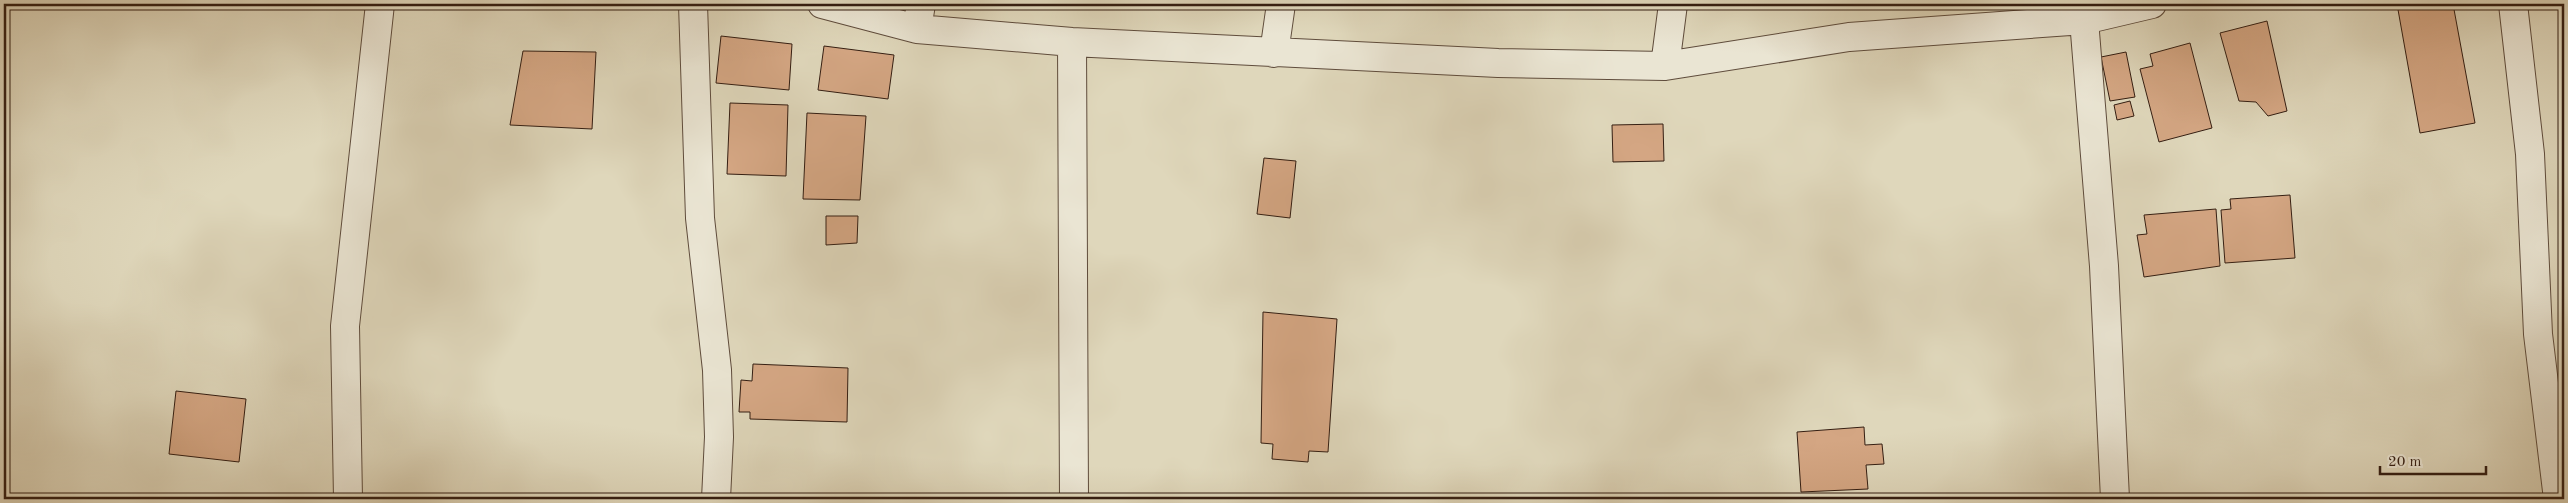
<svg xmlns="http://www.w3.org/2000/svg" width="2568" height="503" viewBox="0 0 2568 503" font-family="'Old Standard TT',serif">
  <rect width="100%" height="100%" fill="#dfd7bb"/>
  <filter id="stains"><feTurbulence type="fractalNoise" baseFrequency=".004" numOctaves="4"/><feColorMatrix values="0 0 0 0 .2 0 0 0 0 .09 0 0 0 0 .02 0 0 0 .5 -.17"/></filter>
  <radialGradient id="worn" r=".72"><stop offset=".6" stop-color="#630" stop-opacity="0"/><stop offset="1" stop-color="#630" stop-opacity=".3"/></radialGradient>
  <path fill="#d4a683" stroke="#341e12" d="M 2397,4 L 2453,4 L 2475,123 L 2420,133 Z
    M 2267,21 L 2287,111 L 2268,116 L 2256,102 L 2239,101 L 2220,33 Z
    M 721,36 L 792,44 L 789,90 L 716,83 Z
    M 2190,43 L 2212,128 L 2159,142 L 2140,69 L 2153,66 L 2150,54 Z
    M 824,46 L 894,55 L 888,99 L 818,90 Z
    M 523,51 L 596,52 L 592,129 L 510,125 Z
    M 2126,52 L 2135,97 L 2110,101 L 2101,57 Z
    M 2130,101 L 2134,116 L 2117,120 L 2114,105 Z
    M 730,103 L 788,105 L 786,176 L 727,174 Z
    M 807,113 L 866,116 L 860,200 L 803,199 Z
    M 1663,124 L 1664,161 L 1613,162 L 1612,125 Z
    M 1264,158 L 1296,161 L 1290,218 L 1257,214 Z
    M 2290,195 L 2295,258 L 2225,263 L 2221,210 L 2231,209 L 2230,199 Z
    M 2216,209 L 2220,266 L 2144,277 L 2137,235 L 2147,234 L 2144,215 Z
    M 826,216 L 858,216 L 857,243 L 826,245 Z
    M 1263,312 L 1337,319 L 1328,452 L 1309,451 L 1308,462 L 1272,459 L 1273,444 L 1261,443 Z
    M 753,364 L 848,368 L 847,422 L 750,419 L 750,412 L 739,412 L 741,380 L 752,381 Z
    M 176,391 L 246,399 L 239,462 L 169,454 Z
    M 1864,427 L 1865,445 L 1882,444 L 1884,464 L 1866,465 L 1868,489 L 1801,492 L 1797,432 Z"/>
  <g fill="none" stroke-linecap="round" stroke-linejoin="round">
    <g stroke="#5f4c3c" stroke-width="30">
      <path id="minor" d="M 693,4 L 700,218 L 717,370 L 719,437 L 716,499
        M 822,4 L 917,29 L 1072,42 L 1498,63 L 1665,66 L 1849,37 L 2084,20 L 2152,4
        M 2513,4 L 2530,154 L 2538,334 L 2558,499
        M 2084,20 L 2104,266 L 2115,499
        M 917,29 L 921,4
        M 1072,42 L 1074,499
        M 1274,53 L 1281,4
        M 1665,66 L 1673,4
        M 348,499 L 345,326 L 380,4"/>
    </g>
    <use href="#minor" stroke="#eae5d3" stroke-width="28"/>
  </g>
  <rect width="2568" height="503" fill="none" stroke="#dfd7bb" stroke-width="20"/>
  <rect x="5" y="5" width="2558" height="493" fill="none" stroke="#341e12" stroke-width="2.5"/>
  <rect x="10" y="10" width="2548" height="483" fill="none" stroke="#341e12"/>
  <path d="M2380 466v8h106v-8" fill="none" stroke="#341e12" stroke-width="2.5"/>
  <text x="2388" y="466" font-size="15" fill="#341e12" stroke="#eae5d3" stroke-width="4" paint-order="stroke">20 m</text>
  <rect width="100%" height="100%" filter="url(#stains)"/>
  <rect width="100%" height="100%" fill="url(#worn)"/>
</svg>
